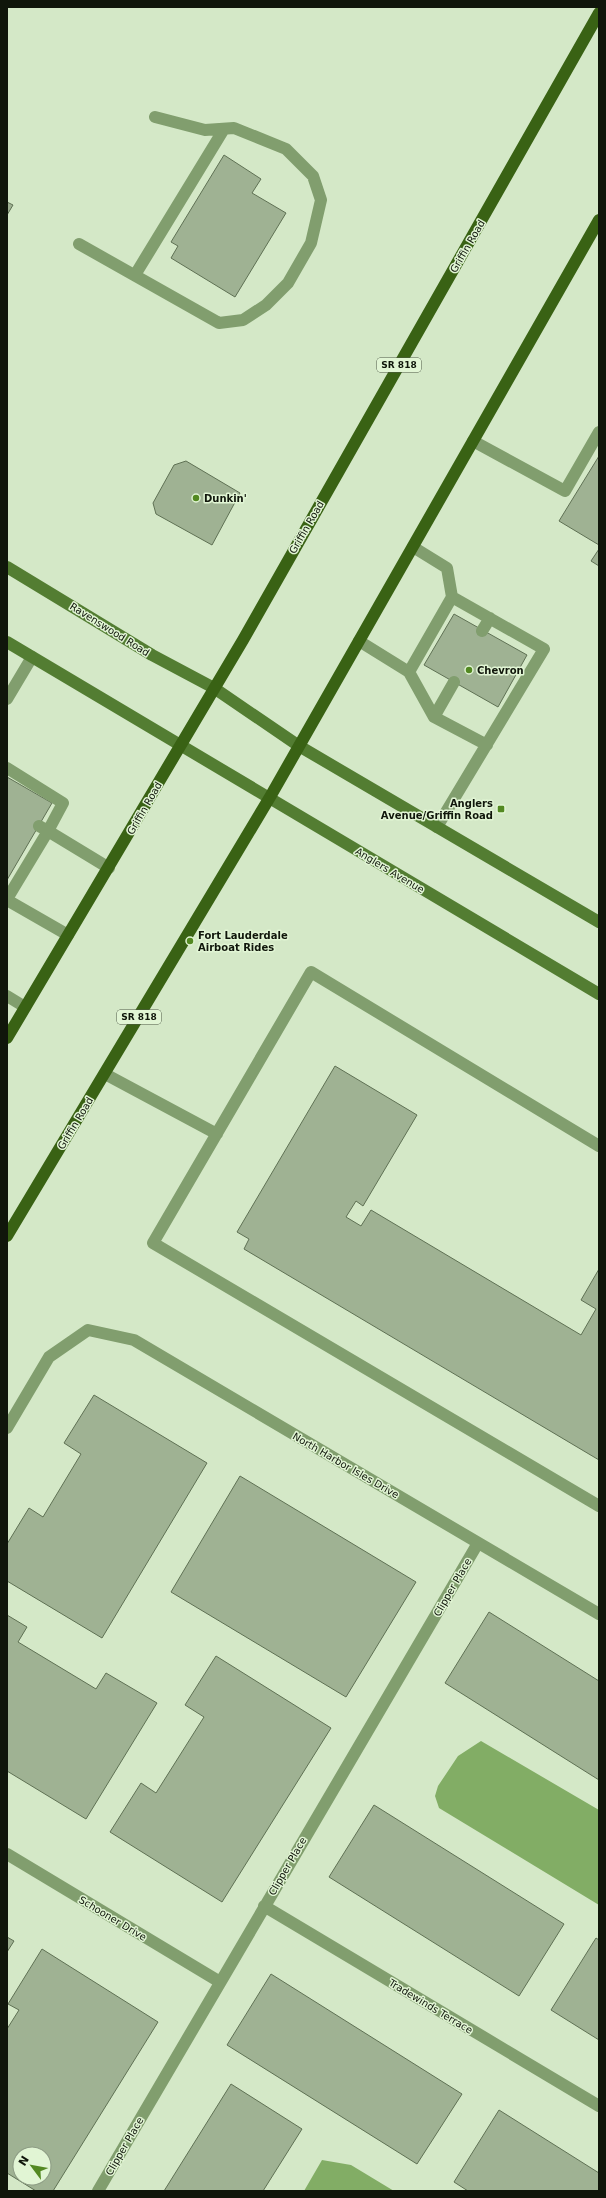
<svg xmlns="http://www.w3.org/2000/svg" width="606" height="2198" viewBox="0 0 606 2198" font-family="'DejaVu Sans',sans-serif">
  <rect width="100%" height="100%" fill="#d4e8c7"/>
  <path fill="#82ad65" d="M 481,1741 L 599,1810 L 599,1905 L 439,1808 L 435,1796 L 438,1786 L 458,1756 Z
    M 322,2160 L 351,2165 L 394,2191 L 304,2191 Z"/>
  <path fill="#9fb293" stroke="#5f7154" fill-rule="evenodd" d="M 224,155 L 261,179 L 252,193 L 286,213 L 235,297 L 171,258 L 178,246 L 171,242 Z
    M 7,202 L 13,205 L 7,215 Z
    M 599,456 L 599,545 L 559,521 Z
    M 186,461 L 240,493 L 212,545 L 156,514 L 153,503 L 174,465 Z
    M 599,549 L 599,566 L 591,561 Z
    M 454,614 L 527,655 L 498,707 L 424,665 Z
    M 7,777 L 52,803 L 7,880 Z
    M 335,1066 L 417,1115 L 363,1206 L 356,1201 L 346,1217 L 361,1226 L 371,1210 L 581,1335 L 596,1309 L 581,1300 L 599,1269 L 599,1460 L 244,1249 L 249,1239 L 237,1232 Z
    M 94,1395 L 207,1463 L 102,1638 L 7,1581 L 7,1544 L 29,1508 L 43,1517 L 81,1454 L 64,1443 Z
    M 240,1476 L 416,1582 L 346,1697 L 171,1592 Z
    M 489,1612 L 599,1681 L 599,1780 L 445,1683 Z
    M 7,1615 L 27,1627 L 18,1642 L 96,1689 L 106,1673 L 157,1703 L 86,1819 L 7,1771 Z
    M 216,1656 L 331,1728 L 222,1902 L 110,1832 L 141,1783 L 156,1793 L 204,1717 L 185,1705 Z
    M 374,1805 L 564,1924 L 519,1996 L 329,1877 Z
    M 7,1937 L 14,1941 L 7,1952 Z
    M 596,1938 L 599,1940 L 599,2040 L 551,2010 Z
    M 42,1949 L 158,2022 L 53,2191 L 36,2191 L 7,2173 L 7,2029 L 19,2010 L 8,2004 ZM 20,2154 L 44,2154 L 44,2178 L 20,2178 Z
    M 271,1974 L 462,2094 L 417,2164 L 227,2045 Z
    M 231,2084 L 302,2129 L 263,2191 L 164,2191 Z
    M 499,2110 L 599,2173 L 599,2191 L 468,2191 L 454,2182 Z"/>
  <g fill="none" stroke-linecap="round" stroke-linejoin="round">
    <path stroke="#819e6e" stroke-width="12" d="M 79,244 L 219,323 L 243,320 L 266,305 L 288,283 L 311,243 L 321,200 L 313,176 L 286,149 L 234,128 L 205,130 L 155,117
      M 135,275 L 224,129
      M 473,441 L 565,491 L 599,432
      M 413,547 L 447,568 L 452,597
      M 482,631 L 490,618
      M 359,641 L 409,672 L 452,597 L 544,649 L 437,827
      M 409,672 L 434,717 L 487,745
      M 7,699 L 32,657
      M 434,717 L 454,682
      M 7,768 L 63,803 L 48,831 L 109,868
      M 7,899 L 48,831 L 39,826
      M 7,900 L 68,935
      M 7,996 L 25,1007
      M 105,1074 L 217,1134
      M 599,1146 L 311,972 L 153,1243 L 599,1506"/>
    <path stroke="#819e6e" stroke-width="12" d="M 7,1428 L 49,1357 L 88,1330 L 134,1340 L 599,1614
      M 7,1854 L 220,1982
      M 264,1906 L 599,2106
      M 98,2191 L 478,1543"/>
    <path stroke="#537d32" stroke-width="12" d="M 7,567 L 152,655 L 214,688 L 299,746 L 599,922
      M 7,642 L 599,994"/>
    <path stroke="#396214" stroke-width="12" d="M 7,1038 L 243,640 L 599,13
      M 7,1236 L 270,797 L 599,220"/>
  </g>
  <g fill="#538922" stroke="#e1f5d4" stroke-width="1.5">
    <circle cx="196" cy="498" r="4"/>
    <circle cx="469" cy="670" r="4"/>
    <rect x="497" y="805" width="8" height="8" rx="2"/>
    <circle cx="190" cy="941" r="4"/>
  </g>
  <g text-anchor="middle" stroke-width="3" stroke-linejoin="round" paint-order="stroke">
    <g fill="#e1f5d4" stroke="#4f5947" stroke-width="1">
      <rect x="377" y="358" width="44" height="14" rx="3"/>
      <rect x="117" y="1010" width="44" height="14" rx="3"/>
    </g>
    <g font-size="9" font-weight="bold" fill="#10160b">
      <text x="399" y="368">SR 818</text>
      <text x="139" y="1020">SR 818</text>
    </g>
    <g font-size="10" fill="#10160b" stroke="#e1f5d4">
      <text transform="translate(467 246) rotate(-60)" y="4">Griffin Road</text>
      <text transform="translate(306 527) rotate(-60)" y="4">Griffin Road</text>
      <text transform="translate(110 629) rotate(32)" y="4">Ravenswood Road</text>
      <text transform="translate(144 808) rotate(-60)" y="4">Griffin Road</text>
      <text transform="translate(390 870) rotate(31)" y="4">Anglers Avenue</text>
      <text transform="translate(75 1123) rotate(-59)" y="4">Griffin Road</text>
      <text transform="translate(346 1465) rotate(30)" y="4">North Harbor Isles Drive</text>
      <text transform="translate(452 1587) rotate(-60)" y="4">Clipper Place</text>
      <text transform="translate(287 1866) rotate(-60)" y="4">Clipper Place</text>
      <text transform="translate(113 1918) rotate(31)" y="4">Schooner Drive</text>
      <text transform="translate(431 2006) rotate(31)" y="4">Tradewinds Terrace</text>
      <text transform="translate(124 2146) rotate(-60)" y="4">Clipper Place</text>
    </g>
    <g font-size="10" font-weight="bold" fill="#10160b" stroke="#e1f5d4" text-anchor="start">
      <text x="204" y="502">Dunkin'</text>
      <text x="477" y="674">Chevron</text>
      <text x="493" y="807" text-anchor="end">Anglers<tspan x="493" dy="12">Avenue/Griffin Road</tspan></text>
      <text x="198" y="939">Fort Lauderdale<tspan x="198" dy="12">Airboat Rides</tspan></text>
    </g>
  </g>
  <rect width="606" height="2198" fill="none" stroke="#10160b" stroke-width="16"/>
  <g transform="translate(32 2166) rotate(302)"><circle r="19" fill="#e1f5d4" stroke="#8d9c84"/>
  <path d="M0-3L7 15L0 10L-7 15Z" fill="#538922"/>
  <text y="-6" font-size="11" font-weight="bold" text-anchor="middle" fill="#10160b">N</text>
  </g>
</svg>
